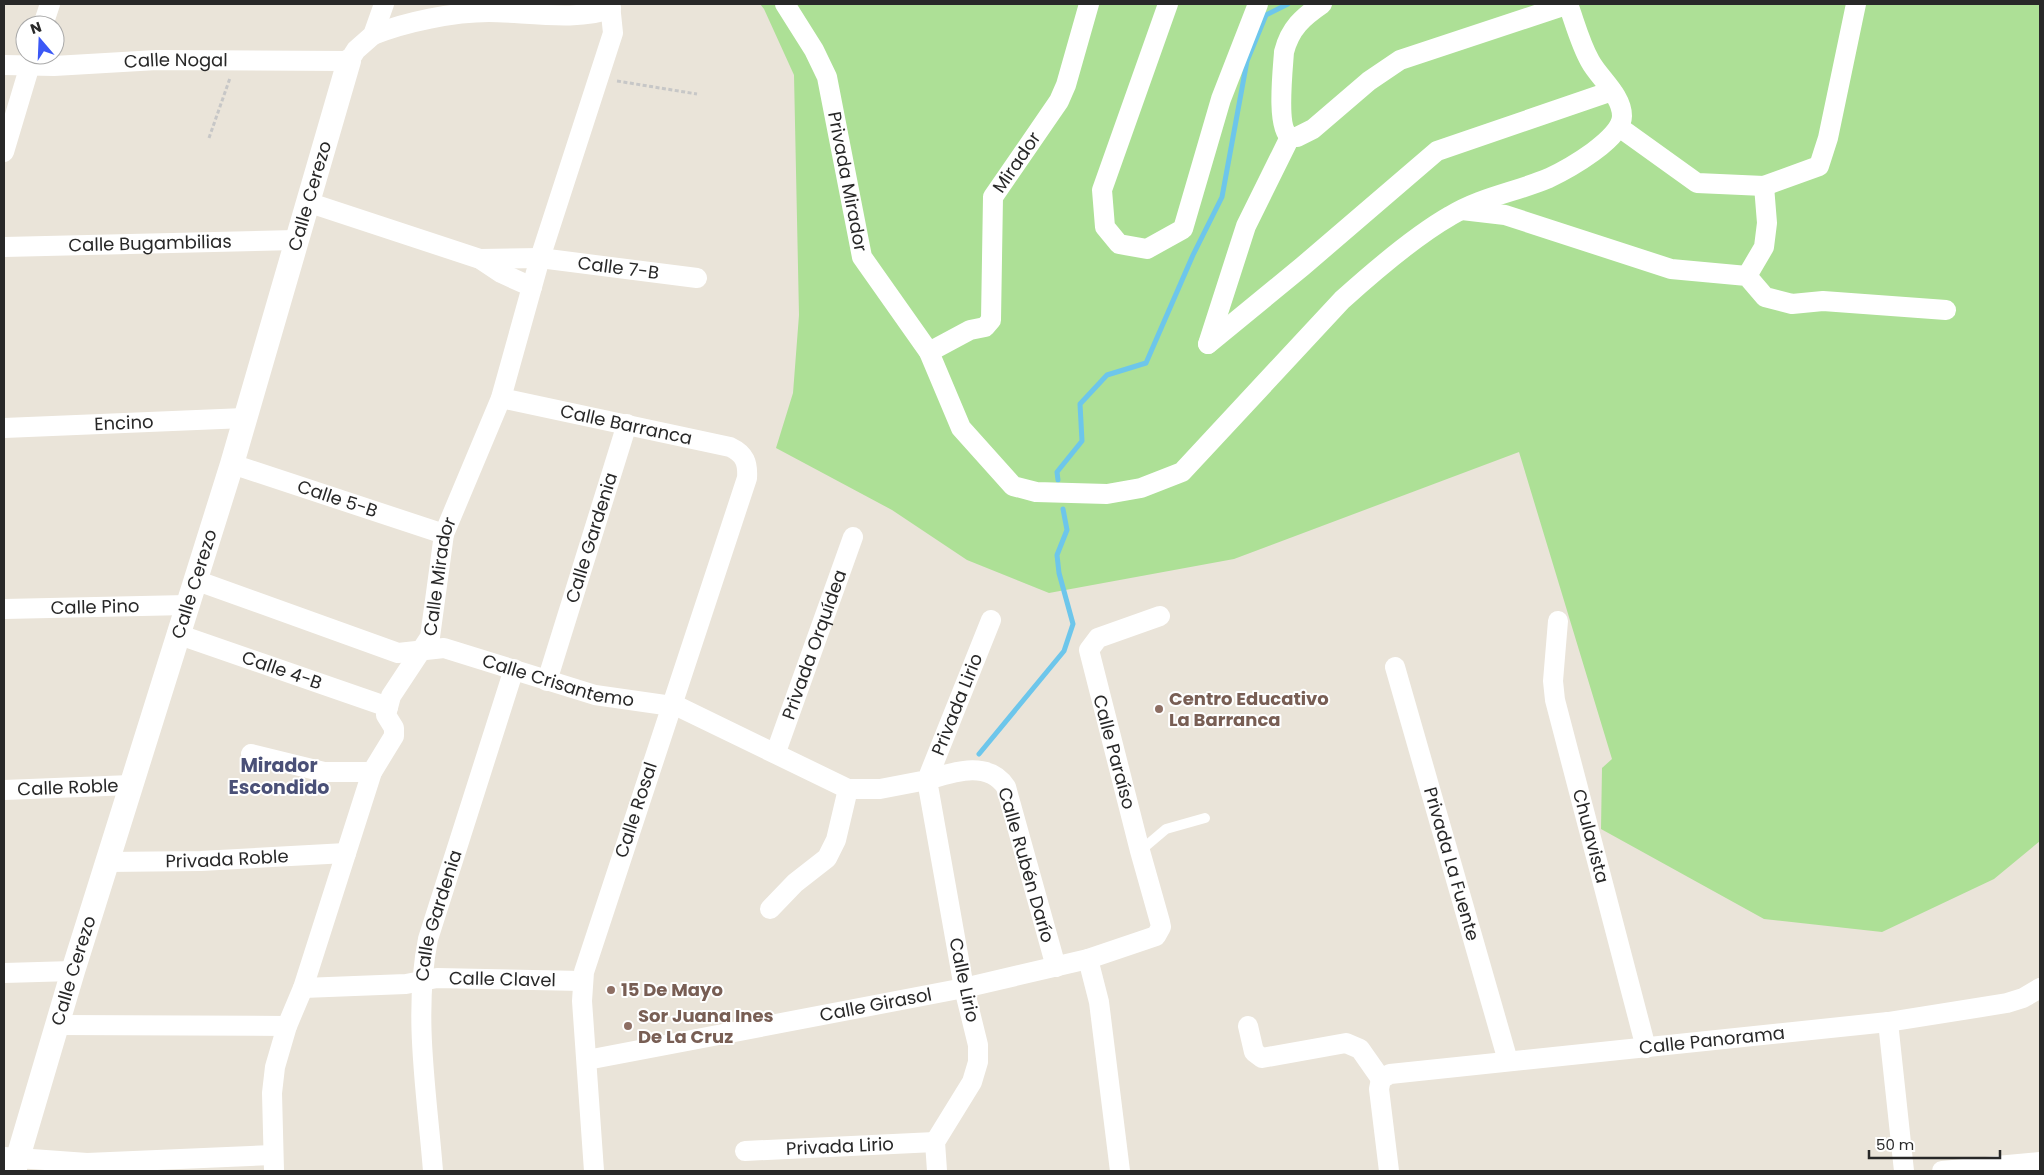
<svg xmlns="http://www.w3.org/2000/svg" width="2044" height="1175" viewBox="0 0 2044 1175" font-family="Poppins,sans-serif">
  <rect width="100%" height="100%" fill="#eae4d9"/>
  <path fill="#ade096" d="M 760,4 L 2040,4 L 2040,841 L 1994,879 L 1882,932 L 1764,919 L 1601,829 L 1602,768 L 1612,759 L 1519,452 L 1234,559 L 1049,593 L 967,560 L 892,510 L 776,448 L 793,393 L 799,315 L 794,75 L 764,9 Z"/>
  <g fill="none" stroke-linecap="round" stroke-linejoin="round">
    <path stroke="#6dc6eb" stroke-width="5" d="M 1058,480 L 1057,472 L 1082,441 L 1080,404 L 1107,375 L 1146,363 L 1193,255 L 1222,197 L 1247,61 L 1266,15 L 1288,4
      M 979,754 L 1064,651 L 1073,624 L 1059,573 L 1057,555 L 1067,530 L 1063,509"/>
    <path stroke="#c7c7c7" stroke-width="3" stroke-dasharray="4 2.5" stroke-linecap="butt" d="M 617,81 L 697,94
      M 209,138 L 230,78"/>
    <path stroke="#fff" stroke-width="10" d="M 1140,851 L 1166,829 L 1205,818"/>
    <g stroke="#fff" stroke-width="20">
      <path id="s1" d="M 785,4 L 814,50 L 827,77 L 862,257 L 929,352 L 961,428 L 1013,486 L 1036,492 L 1107,494 L 1141,488 L 1182,472 L 1342,300 C 1372,273 1415,236 1450,216 C 1481,197 1516,192 1549,178 C 1568,169 1622,139 1622,116 C 1622,95 1599,78 1590,61 C 1580,43 1575,23 1568,4"/>
      <path d="M 1168,4 L 1102,190 L 1105,227 L 1119,244 L 1147,249 L 1183,229 L 1221,99 L 1258,4"/>
      <path d="M 1322,4 C 1303,17 1290,28 1284,52 C 1283,68 1276,128 1290,137 L 1297,137 L 1313,129 L 1369,81 L 1400,60 L 1569,4"/>
      <path d="M 43,25 L 50,4"/>
      <path d="M 373,35 C 405,22 454,12 489,12 C 523,12 581,22 611,8"/>
      <path id="s2" d="M 4,65 L 54,66 L 157,60 L 349,61 L 356,50 L 373,35 L 384,4"/>
      <path d="M 1619,127 L 1697,183 L 1764,186 L 1819,166 L 1828,138 L 1856,4"/>
      <path d="M 4,152 L 33,55"/>
      <path d="M 307,202 L 480,259 L 501,273 L 532,287"/>
      <path d="M 1462,210 L 1505,215 L 1671,269 L 1747,276 L 1765,297 L 1792,304 L 1823,301 L 1946,310"/>
      <path id="s3" d="M 4,247 L 296,240"/>
      <path id="s4" d="M 480,259 L 540,258 L 697,278"/>
      <path d="M 1747,276 L 1764,247 L 1767,223 L 1764,186"/>
      <path d="M 1208,344 L 1303,266 L 1437,151 L 1612,91"/>
      <path d="M 1208,344 L 1246,226 L 1290,137"/>
      <path id="s5" d="M 929,352 L 970,330 L 985,327 L 991,320 L 993,197 L 1059,101 L 1066,85 L 1089,4"/>
      <path id="s6" d="M 501,398 L 730,447 C 745,454 748,463 747,478 L 584,972 L 582,1001 L 594,1171"/>
      <path id="s7" d="M 4,428 L 245,418"/>
      <path id="s8" d="M 232,464 L 444,534"/>
      <path id="s9" d="M 195,580 L 398,653 L 444,648 L 595,695 L 679,707 L 848,789 L 880,789 L 927,780 L 991,620"/>
      <path id="s10" d="M 4,609 L 187,605"/>
      <path id="s11" d="M 1558,621 L 1553,681 L 1555,700 L 1646,1048"/>
      <path id="s12" d="M 177,634 L 388,707"/>
      <path id="s13" d="M 1395,667 L 1508,1061"/>
      <path id="s14" d="M 547,681 L 627,424"/>
      <path id="s15" d="M 776,752 L 853,537"/>
      <path d="M 251,754 L 324,772 L 372,772"/>
      <path id="s16" d="M 4,790 L 131,785"/>
      <path id="s17" d="M 107,862 L 201,861 L 346,853"/>
      <path d="M 770,909 L 795,883 L 827,858 L 836,840 L 848,789"/>
      <path d="M 1088,959 L 1099,1002 L 1120,1171"/>
      <path d="M 4,973 L 73,971"/>
      <path id="s18" d="M 303,988 L 406,984 L 437,978 L 582,981"/>
      <path d="M 1888,1022 L 1904,1171"/>
      <path d="M 57,1025 L 287,1026"/>
      <path d="M 1248,1026 L 1254,1052 L 1262,1058 L 1346,1043 L 1360,1049 L 1381,1079"/>
      <path id="s19" d="M 587,1060 L 964,988 L 1088,959 L 1156,936 L 1161,927 L 1160,922 L 1140,851 L 1089,650 L 1098,638 L 1160,616"/>
      <path id="s20" d="M 1381,1079 L 1390,1074 L 1888,1022 L 2007,1003 L 2023,998 L 2040,988"/>
      <path d="M 1381,1079 L 1379,1089 L 1389,1171"/>
      <path id="s21" d="M 745,1151 L 935,1142"/>
      <path d="M 4,1157 L 87,1163 L 273,1155"/>
      <path id="s22" d="M 274,1171 L 272,1093 L 275,1067 L 287,1026 L 303,988 L 372,772 L 394,736 L 394,728 L 386,715 L 391,696 L 430,637 L 444,534 L 501,398 L 540,258 L 613,33 L 610,4"/>
      <path id="s23" d="M 433,1171 C 427,1094 413,1015 428,939 L 514,669"/>
      <path d="M 937,1171 L 935,1142 L 972,1082 L 978,1062 L 978,1045 L 964,988 L 927,780 C 954,772 988,760 1006,787 L 1056,967"/>
      <path d="M 1942,1171 L 2040,1162"/>
    </g>
    <path stroke="#fff" stroke-width="24" id="s24" d="M 14,1171 L 73,971 L 232,464 L 349,61"/>
  </g>
  <g fill="#8d6e63" stroke="#fff" stroke-width="2">
    <circle cx="1159" cy="709" r="5"/>
    <circle cx="611" cy="990" r="5"/>
    <circle cx="628" cy="1026" r="5"/>
  </g>
  <g text-anchor="middle" stroke-width="4" stroke-linejoin="round" paint-order="stroke">
    <g font-size="18" fill="#282828" stroke="#fff">
      <text dy="6" stroke="none"><textPath href="#s2" startOffset="172">Calle Nogal</textPath></text>
      <text dy="6" stroke="none"><textPath href="#s5" startOffset="236">Mirador</textPath></text>
      <text dy="6" stroke="none"><textPath href="#s1" startOffset="191">Privada Mirador</textPath></text>
      <text dy="6" stroke="none"><textPath href="#s24" startOffset="1019">Calle Cerezo</textPath></text>
      <text dy="6" stroke="none"><textPath href="#s3" startOffset="146">Calle Bugambilias</textPath></text>
      <text dy="6" stroke="none"><textPath href="#s4" startOffset="139">Calle 7-B</textPath></text>
      <text dy="6" stroke="none"><textPath href="#s7" startOffset="120">Encino</textPath></text>
      <text dy="6" stroke="none"><textPath href="#s6" startOffset="128">Calle Barranca</textPath></text>
      <text dy="6" stroke="none"><textPath href="#s8" startOffset="111">Calle 5-B</textPath></text>
      <text dy="6" stroke="none"><textPath href="#s14" startOffset="150">Calle Gardenia</textPath></text>
      <text dy="6" stroke="none"><textPath href="#s22" startOffset="632">Calle Mirador</textPath></text>
      <text dy="6" stroke="none"><textPath href="#s24" startOffset="614">Calle Cerezo</textPath></text>
      <text dy="6" stroke="none"><textPath href="#s10" startOffset="91">Calle Pino</textPath></text>
      <text dy="6" stroke="none"><textPath href="#s15" startOffset="114">Privada Orquídea</textPath></text>
      <text dy="6" stroke="none"><textPath href="#s12" startOffset="111">Calle 4-B</textPath></text>
      <text dy="6" stroke="none"><textPath href="#s9" startOffset="381">Calle Crisantemo</textPath></text>
      <text dy="6" stroke="none"><textPath href="#s9" startOffset="854">Privada Lirio</textPath></text>
      <text transform="translate(1114 752) rotate(75)" y="6">Calle Paraíso</text>
      <text dy="6" stroke="none"><textPath href="#s16" startOffset="64">Calle Roble</textPath></text>
      <text transform="translate(636 810) rotate(-72)" y="6">Calle Rosal</text>
      <text dy="6" stroke="none"><textPath href="#s11" startOffset="220">Chulavista</textPath></text>
      <text dy="6" stroke="none"><textPath href="#s17" startOffset="120">Privada Roble</textPath></text>
      <text dy="6" stroke="none"><textPath href="#s13" startOffset="205">Privada La Fuente</textPath></text>
      <text transform="translate(1026 865) rotate(74)" y="6">Calle Rubén Darío</text>
      <text dy="6" stroke="none"><textPath href="#s23" startOffset="258">Calle Gardenia</textPath></text>
      <text dy="6" stroke="none"><textPath href="#s24" startOffset="209">Calle Cerezo</textPath></text>
      <text dy="6" stroke="none"><textPath href="#s18" startOffset="200">Calle Clavel</textPath></text>
      <text transform="translate(964 980) rotate(78)" y="6">Calle Lirio</text>
      <text dy="6" stroke="none"><textPath href="#s19" startOffset="294">Calle Girasol</textPath></text>
      <text dy="6" stroke="none"><textPath href="#s20" startOffset="334">Calle Panorama</textPath></text>
      <text dy="6" stroke="none"><textPath href="#s21" startOffset="95">Privada Lirio</textPath></text>
    </g>
    <g font-size="18" font-weight="bold" fill="#785e54" stroke="#fff" text-anchor="start">
      <text x="1169" y="705">Centro Educativo<tspan x="1169" dy="21">La Barranca</tspan></text>
      <text x="621" y="996">15 De Mayo</text>
      <text x="638" y="1022">Sor Juana Ines<tspan x="638" dy="21">De La Cruz</tspan></text>
    </g>
    <g font-size="19" font-weight="bold" fill="#4a5077" stroke="#fff">
      <text x="279" y="772">Mirador<tspan x="279" dy="22">Escondido</tspan></text>
    </g>
  </g>
  <rect width="2044" height="1175" fill="none" stroke="#282828" stroke-width="10"/>
  <g transform="translate(40 40) rotate(341)"><circle r="24" fill="#ffffff" stroke="#a9a9a9"/>
  <path d="M0-4L9 19L0 12L-9 19Z" fill="#3b58f6"/>
  <text y="-8" font-size="14" font-weight="bold" text-anchor="middle" fill="#282828">N</text>
  </g>
  <path d="M1869 1150v8h131v-8" fill="none" stroke="#282828" stroke-width="2.5"/>
  <text x="1876" y="1150" font-size="15" fill="#282828" stroke="#ffffff" stroke-width="4" paint-order="stroke">50 m</text>
</svg>
